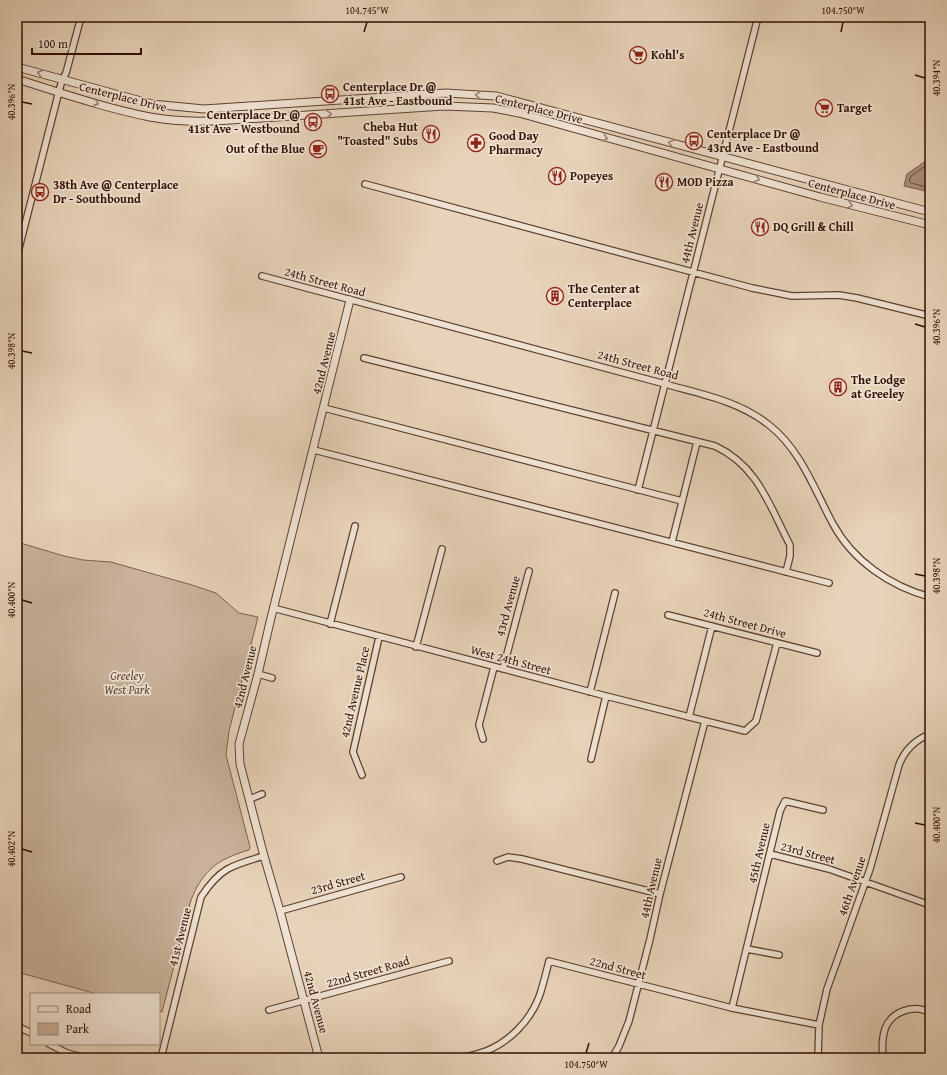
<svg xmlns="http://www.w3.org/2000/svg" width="947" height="1075" viewBox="0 0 947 1075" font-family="'Gentium Book Plus',serif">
  <rect width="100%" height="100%" fill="#e7d3b9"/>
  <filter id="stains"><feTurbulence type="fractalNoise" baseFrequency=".005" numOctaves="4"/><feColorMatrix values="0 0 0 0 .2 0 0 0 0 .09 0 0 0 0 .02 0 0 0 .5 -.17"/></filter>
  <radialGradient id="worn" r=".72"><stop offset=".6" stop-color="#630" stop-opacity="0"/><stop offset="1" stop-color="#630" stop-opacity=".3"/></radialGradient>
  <path fill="#c8b29a" stroke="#7c604e" d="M 17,542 L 64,556 L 83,560 L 111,562 L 192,585 L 216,593 L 239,613 L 258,617 L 229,731 L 226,755 L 250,847 L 249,850 C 218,859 203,870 191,900 L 162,1012 L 159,1011 L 159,994 L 97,994 L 17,972 Z"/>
  <path fill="#a9907b" stroke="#795c4b" d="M 930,158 L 930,192 L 904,186 L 907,174 Z"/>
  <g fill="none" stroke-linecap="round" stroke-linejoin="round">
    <path stroke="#6d503e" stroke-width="1" d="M 930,163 L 911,176 L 909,181 L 911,183 L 930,188"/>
    <g stroke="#5e4030" stroke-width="8">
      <path id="minor" d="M 365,184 L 752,288 L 792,296 L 839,295 L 857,298 L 930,316
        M 17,256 L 57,99 L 62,80 L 66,73 L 81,17
        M 262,276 L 665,384 C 701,394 739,401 769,425 C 801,450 814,489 833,524 C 853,561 890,586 930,597
        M 364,358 L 715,446 C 758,466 769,505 790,545 L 790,556 L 786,572
        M 324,408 L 682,501
        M 314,450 L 829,583
        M 638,490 L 758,17
        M 672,542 L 697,442
        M 273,608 L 606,696 L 745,731 L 756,721 L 777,643
        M 668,615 L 817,653
        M 330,624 L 355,526
        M 416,647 L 442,549
        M 503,669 L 529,571
        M 258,674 L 272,678
        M 590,692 L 615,593
        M 689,717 L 712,626
        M 483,739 L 479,725 L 494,667
        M 591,759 L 606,696
        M 362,775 L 353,752 L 379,637
        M 250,799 L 262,794
        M 770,854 L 829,869 L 930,905
        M 497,861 L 508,857 L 522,859 L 660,894
        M 280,911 L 401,877
        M 747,949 L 779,955
        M 732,1008 L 780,811 L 785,801 L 823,810
        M 269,1010 L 449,961
        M 17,1026 L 31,1033
        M 49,1044 L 67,1053 L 86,1058
        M 161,1058 L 201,897 C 220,868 232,865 264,856
        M 461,1058 C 469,1056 478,1054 486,1051 C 509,1042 530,1021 539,997 C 543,986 546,973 549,961 L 732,1008 L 819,1025
        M 612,1058 L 619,1046 L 629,1021 L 650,939 L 660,894 L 705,721
        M 818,1058 L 819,1025 L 827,989 L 870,869 L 899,765 C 905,749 915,740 930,734
        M 883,1058 C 882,1049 882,1038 885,1029 C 891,1012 914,1003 930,1013"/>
    </g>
    <g stroke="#5e4030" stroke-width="9">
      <path id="tertiary" d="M 17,67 L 152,104 L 204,109 L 446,93 L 496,96 L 930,212
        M 17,79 C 61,93 105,108 150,117 C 176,122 203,122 230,120 L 444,106 L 493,108 L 519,113 L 820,197 L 930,225
        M 319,1058 L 280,911 L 264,856 L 240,764 L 239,744 L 258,674 L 270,622 L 350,300"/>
    </g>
    <use href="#minor" stroke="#efe2d2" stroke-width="5.5"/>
    <use href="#tertiary" stroke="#efe2d2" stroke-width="7"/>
  </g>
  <defs><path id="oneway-chevron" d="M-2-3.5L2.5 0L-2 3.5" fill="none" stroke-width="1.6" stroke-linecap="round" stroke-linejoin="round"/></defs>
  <g stroke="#9a8374">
    <use href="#oneway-chevron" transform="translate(40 73) rotate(-164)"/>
    <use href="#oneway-chevron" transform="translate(478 95) rotate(-176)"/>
    <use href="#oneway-chevron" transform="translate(96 103) rotate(16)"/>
    <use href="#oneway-chevron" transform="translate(329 114) rotate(-4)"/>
    <use href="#oneway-chevron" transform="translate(605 138) rotate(16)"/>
    <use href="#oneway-chevron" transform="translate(671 143) rotate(-165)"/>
    <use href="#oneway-chevron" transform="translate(757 179) rotate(16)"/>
    <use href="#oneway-chevron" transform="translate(850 205) rotate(15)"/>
  </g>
  <path fill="none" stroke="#310f02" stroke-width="1.5" d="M 364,32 L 367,22M 841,32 L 843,22M 915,75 L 925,78M 22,102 L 32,104M 915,324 L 925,327M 22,351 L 32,353M 915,574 L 925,576M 22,600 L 32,603M 915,823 L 925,825M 22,849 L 32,852M 586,1053 L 589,1043"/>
  <defs>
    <g id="supermarket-ring" transform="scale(0.9)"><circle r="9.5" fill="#efe2d2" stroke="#8f2418" stroke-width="1.5"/><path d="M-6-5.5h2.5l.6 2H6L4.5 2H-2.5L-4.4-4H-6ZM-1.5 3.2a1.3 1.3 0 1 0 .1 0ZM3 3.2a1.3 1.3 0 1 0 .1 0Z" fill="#8f2418"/></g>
    <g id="bus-ring" transform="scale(0.9)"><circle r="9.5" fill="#efe2d2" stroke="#8f2418" stroke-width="1.5"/><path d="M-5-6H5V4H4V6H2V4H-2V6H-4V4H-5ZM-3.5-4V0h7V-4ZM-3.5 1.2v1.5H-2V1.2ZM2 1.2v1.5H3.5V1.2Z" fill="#8f2418"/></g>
    <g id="restaurant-ring" transform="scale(0.9)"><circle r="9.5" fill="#efe2d2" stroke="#8f2418" stroke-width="1.5"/><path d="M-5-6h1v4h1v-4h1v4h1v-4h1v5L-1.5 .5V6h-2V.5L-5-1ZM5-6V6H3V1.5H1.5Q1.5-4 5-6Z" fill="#8f2418"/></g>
    <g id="pharmacy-ring" transform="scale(0.9)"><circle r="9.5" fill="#efe2d2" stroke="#8f2418" stroke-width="1.5"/><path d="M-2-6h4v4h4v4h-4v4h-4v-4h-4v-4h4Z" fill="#8f2418"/></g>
    <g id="cafe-ring" transform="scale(0.9)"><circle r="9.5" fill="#efe2d2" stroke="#8f2418" stroke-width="1.5"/><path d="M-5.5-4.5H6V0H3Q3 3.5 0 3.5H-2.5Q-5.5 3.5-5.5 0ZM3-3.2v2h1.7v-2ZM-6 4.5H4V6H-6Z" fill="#8f2418"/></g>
    <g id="building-ring" transform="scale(0.9)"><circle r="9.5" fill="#efe2d2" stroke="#8f2418" stroke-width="1.5"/><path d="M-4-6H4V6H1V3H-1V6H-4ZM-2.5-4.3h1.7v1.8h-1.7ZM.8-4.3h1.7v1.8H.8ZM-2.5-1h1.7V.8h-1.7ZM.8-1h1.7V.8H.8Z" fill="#8f2418"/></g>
  </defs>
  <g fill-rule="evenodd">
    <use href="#supermarket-ring" x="638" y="55"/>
    <use href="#bus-ring" x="330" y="94"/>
    <use href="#supermarket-ring" x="824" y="108"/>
    <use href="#bus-ring" x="313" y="122"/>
    <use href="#restaurant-ring" x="431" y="134"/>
    <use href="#bus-ring" x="694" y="141"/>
    <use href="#pharmacy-ring" x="476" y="143"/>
    <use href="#cafe-ring" x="318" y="149"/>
    <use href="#restaurant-ring" x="557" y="176"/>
    <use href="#restaurant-ring" x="664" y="182"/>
    <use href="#bus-ring" x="40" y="192"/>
    <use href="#restaurant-ring" x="760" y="227"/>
    <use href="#building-ring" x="555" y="296"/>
    <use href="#building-ring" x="838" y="387"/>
  </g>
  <g text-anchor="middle" stroke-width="3.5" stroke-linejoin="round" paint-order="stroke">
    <g font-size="12" font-weight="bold" fill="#310f02" stroke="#efe2d2" text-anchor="start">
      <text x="651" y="59">Kohl's</text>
      <text x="343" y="91">Centerplace Dr @<tspan x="343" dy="14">41st Ave - Eastbound</tspan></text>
      <text x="837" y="112">Target</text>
      <text x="300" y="119" text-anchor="end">Centerplace Dr @<tspan x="300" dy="14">41st Ave - Westbound</tspan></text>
      <text x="418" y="131" text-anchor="end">Cheba Hut<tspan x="418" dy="14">"Toasted" Subs</tspan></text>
      <text x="707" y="138">Centerplace Dr @<tspan x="707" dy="14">43rd Ave - Eastbound</tspan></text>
      <text x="489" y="140">Good Day<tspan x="489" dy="14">Pharmacy</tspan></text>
      <text x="305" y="153" text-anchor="end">Out of the Blue</text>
      <text x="570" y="180">Popeyes</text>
      <text x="677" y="186">MOD Pizza</text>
      <text x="53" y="189">38th Ave @ Centerplace<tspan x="53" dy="14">Dr - Southbound</tspan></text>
      <text x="773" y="231">DQ Grill &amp; Chill</text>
      <text x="568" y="293">The Center at<tspan x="568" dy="14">Centerplace</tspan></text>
      <text x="851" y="384">The Lodge<tspan x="851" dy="14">at Greeley</tspan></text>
    </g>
    <g font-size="12" fill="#310f02" stroke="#efe2d2">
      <text transform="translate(123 97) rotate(14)" y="4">Centerplace Drive</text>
      <text transform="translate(539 109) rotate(14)" y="4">Centerplace Drive</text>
      <text transform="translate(852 194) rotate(15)" y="4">Centerplace Drive</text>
      <text transform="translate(692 233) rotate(-76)" y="4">44th Avenue</text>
      <text transform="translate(325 282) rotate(15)" y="4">24th Street Road</text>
      <text transform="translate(324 363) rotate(-76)" y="4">42nd Avenue</text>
      <text transform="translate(638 365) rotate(15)" y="4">24th Street Road</text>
      <text transform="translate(508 606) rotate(-75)" y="4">43rd Avenue</text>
      <text transform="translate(745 623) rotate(15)" y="4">24th Street Drive</text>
      <text transform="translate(511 660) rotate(15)" y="4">West 24th Street</text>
      <text transform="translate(245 677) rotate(-76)" y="4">42nd Avenue</text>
      <text transform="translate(355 692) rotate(-77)" y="4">42nd Avenue Place</text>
      <text transform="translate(759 853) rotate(-77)" y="4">45th Avenue</text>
      <text transform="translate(808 853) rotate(15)" y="4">23rd Street</text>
      <text transform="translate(338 883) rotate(-16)" y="4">23rd Street</text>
      <text transform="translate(852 886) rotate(-71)" y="4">46th Avenue</text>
      <text transform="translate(651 888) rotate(-77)" y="4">44th Avenue</text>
      <text transform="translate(180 937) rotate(-76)" y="4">41st Avenue</text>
      <text transform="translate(618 968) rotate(15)" y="4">22nd Street</text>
      <text transform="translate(368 972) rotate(-16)" y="4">22nd Street Road</text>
      <text transform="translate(316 1002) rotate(75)" y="4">42nd Avenue</text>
    </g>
    <g font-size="12" font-style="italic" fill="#5e4030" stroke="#efe2d2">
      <text x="127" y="680">Greeley<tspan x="127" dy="14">West Park</tspan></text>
    </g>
  </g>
  <rect width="947" height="1075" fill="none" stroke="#e7d3b9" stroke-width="44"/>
  <rect x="30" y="993" width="130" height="52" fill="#efe2d2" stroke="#a38e7f"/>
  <rect x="38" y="1006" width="20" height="6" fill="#efe2d2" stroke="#a38e7f"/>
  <text x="66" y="1013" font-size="12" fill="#310f02">Road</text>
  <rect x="38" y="1023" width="20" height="12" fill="#c8b29a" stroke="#a38e7f"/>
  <text x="66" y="1033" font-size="12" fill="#310f02">Park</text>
  <path d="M32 48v6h109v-6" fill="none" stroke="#310f02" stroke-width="2"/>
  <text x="38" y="48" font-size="12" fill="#310f02" stroke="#efe2d2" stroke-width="3" paint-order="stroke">100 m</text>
  <rect x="22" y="22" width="903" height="1031" fill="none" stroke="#310f02" stroke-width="1.5"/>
  <g font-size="10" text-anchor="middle" fill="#310f02">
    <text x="367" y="14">104.745°W</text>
    <text x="843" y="14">104.750°W</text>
    <text transform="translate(936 78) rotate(-90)" y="4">40.394°N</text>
    <text transform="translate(11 102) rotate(-90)" y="4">40.396°N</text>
    <text transform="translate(936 327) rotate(-90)" y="4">40.396°N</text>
    <text transform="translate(11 351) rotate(-90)" y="4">40.398°N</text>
    <text transform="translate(936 576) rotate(-90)" y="4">40.398°N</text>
    <text transform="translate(11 600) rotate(-90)" y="4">40.400°N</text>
    <text transform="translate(936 825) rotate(-90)" y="4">40.400°N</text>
    <text transform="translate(11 849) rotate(-90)" y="4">40.402°N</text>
    <text x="586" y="1068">104.750°W</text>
  </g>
  <rect width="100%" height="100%" filter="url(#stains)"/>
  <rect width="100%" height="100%" fill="url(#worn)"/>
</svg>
